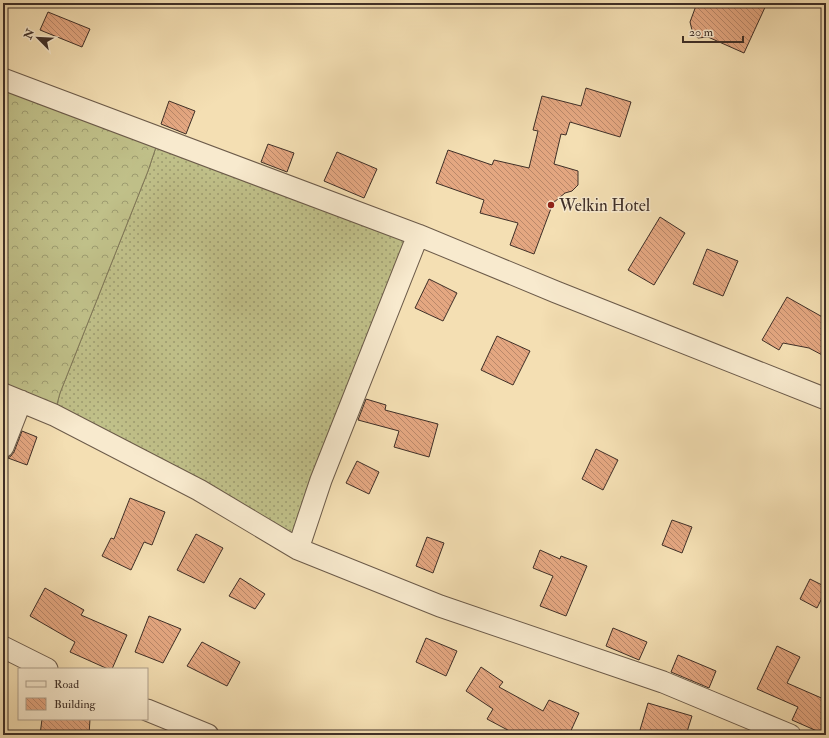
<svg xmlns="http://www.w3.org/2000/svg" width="829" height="738" viewBox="0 0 829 738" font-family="'IM FELL Double Pica',serif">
  <defs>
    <pattern id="grass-dots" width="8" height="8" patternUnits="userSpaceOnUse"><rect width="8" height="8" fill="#c0c089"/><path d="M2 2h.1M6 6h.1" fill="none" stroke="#9d9c70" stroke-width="1.8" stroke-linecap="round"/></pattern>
    <pattern id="forest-crowns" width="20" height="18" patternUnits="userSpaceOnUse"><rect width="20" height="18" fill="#c0c089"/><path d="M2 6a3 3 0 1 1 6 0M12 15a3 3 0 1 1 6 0" fill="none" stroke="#9d9c70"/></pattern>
    <pattern id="building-back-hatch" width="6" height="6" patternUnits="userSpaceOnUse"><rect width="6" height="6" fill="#e4a781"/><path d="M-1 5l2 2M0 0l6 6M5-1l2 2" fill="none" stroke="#ba886a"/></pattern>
  </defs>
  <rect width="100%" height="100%" fill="#f4dfb3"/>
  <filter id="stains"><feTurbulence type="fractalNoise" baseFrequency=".005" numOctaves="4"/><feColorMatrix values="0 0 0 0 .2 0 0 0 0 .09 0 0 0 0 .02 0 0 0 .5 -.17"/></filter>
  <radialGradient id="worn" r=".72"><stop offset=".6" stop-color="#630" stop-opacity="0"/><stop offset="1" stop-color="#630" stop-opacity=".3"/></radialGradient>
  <path fill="url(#grass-dots)" stroke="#807858" d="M 159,138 L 418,235 L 298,549 L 54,415 L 60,393 L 148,171 Z"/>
  <path fill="url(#forest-crowns)" stroke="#807858" d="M 3,79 L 159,138 L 148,171 L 60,393 L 54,415 L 3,394 Z"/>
  <path fill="url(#building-back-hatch)" stroke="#3f2f27" d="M 697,3 L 767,3 L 744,53 L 708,37 L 698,38 L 693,34 L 690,22 Z
    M 48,12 L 90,29 L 82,47 L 40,30 Z
    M 586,88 L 631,102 L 620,137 L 570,122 L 566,135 L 561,134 L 554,164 L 578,171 L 578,185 L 572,191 L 565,193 L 553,203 L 534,254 L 510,245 L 518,223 L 480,213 L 484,200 L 436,183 L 448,150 L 492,165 L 494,160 L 529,168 L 538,131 L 533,130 L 542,96 L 581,106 Z
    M 169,101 L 195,111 L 186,134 L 161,124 Z
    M 268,144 L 294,153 L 287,172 L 261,162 Z
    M 337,152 L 377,169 L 364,198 L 324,181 Z
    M 660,217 L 685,233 L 654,285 L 628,270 Z
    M 707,249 L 738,261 L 723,296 L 693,284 Z
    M 429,279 L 457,293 L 443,321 L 415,308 Z
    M 787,297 L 826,319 L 826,357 L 809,348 L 783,343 L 779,350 L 762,340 Z
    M 497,336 L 530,351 L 513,385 L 481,370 Z
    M 366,399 L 386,405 L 385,410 L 438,424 L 429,457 L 394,447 L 399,431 L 358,420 Z
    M 22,431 L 37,437 L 27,465 L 8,458 L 11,456 L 14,452 Z
    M 596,449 L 618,460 L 603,490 L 582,479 Z
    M 357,461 L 379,472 L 369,494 L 346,483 Z
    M 130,498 L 165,512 L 152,545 L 144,542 L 131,570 L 102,556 L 111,538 L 114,539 Z
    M 672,520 L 692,527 L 682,553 L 662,545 Z
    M 196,534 L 223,548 L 204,583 L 177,570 Z
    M 427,537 L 444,543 L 433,573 L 416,566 Z
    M 540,550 L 560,559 L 561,556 L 587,566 L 566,616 L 540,606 L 553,576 L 533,568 Z
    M 240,578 L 265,594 L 255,609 L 229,596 Z
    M 810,579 L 826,587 L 826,590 L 817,608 L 800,599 Z
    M 45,588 L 84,610 L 81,615 L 127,635 L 112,669 L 108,669 L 70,652 L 75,642 L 30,616 Z
    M 149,616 L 181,629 L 163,663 L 135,652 Z
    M 613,628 L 647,642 L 639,660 L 606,646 Z
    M 426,638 L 457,651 L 446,676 L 416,662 Z
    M 202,642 L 240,662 L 227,686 L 187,666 Z
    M 777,646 L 800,657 L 787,683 L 826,700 L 826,735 L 792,720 L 798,707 L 757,689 Z
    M 678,655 L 716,671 L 709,688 L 671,672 Z
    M 481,667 L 503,682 L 499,687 L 543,711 L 549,700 L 579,713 L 569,735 L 517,735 L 487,719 L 493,709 L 466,691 Z
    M 648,703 L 692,716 L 686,735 L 656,735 L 640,730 Z
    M 42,719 L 90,719 L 89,735 L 40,735 Z"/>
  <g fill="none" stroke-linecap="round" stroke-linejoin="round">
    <g stroke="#6c5b4a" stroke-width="23">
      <path id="minor" d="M 3,79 L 418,235 L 556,292 L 826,399
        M 3,394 L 54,415 L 199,490 L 298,549 L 440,606 L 663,682 L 790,735
        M 3,447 L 21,401
        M 298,549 L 321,480 L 418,235
        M 3,647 L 47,669
        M 147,710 L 208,735"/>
    </g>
    <use href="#minor" stroke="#f8eace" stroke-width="21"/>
  </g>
  <circle fill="#8f2418" stroke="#f8eace" stroke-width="1.5" cx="551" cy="205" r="4"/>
  <g text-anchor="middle" stroke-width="3" stroke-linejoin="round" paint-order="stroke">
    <g font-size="17" fill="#3f2f27" stroke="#f8eace" text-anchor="start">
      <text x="559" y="211">Welkin Hotel</text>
    </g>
  </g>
  <rect width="829" height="738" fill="none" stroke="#f4dfb3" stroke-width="16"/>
  <rect x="4" y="4" width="821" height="730" fill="none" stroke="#3f2f27" stroke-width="2"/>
  <rect x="8" y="8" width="813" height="722" fill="none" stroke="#3f2f27"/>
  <rect x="18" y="668" width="130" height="52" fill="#f8eace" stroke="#ae9f8b"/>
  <rect x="26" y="681" width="20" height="6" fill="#f8eace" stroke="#ae9f8b"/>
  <text x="54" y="688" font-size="12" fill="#3f2f27">Road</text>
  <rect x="26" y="698" width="20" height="12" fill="url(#building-back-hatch)" stroke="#ae9f8b"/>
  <text x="54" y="708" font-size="12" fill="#3f2f27">Building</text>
  <g transform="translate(38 38) rotate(294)" stroke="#f8eace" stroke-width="3" paint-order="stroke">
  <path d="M0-3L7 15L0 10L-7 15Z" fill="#3f2f27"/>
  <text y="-6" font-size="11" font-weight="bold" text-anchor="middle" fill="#3f2f27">N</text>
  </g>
  <path d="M683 36v6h60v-6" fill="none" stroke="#3f2f27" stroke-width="2"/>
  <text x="689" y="36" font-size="12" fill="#3f2f27" stroke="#f8eace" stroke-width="3" paint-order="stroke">20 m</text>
  <rect width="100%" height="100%" filter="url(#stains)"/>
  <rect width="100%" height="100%" fill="url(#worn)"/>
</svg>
